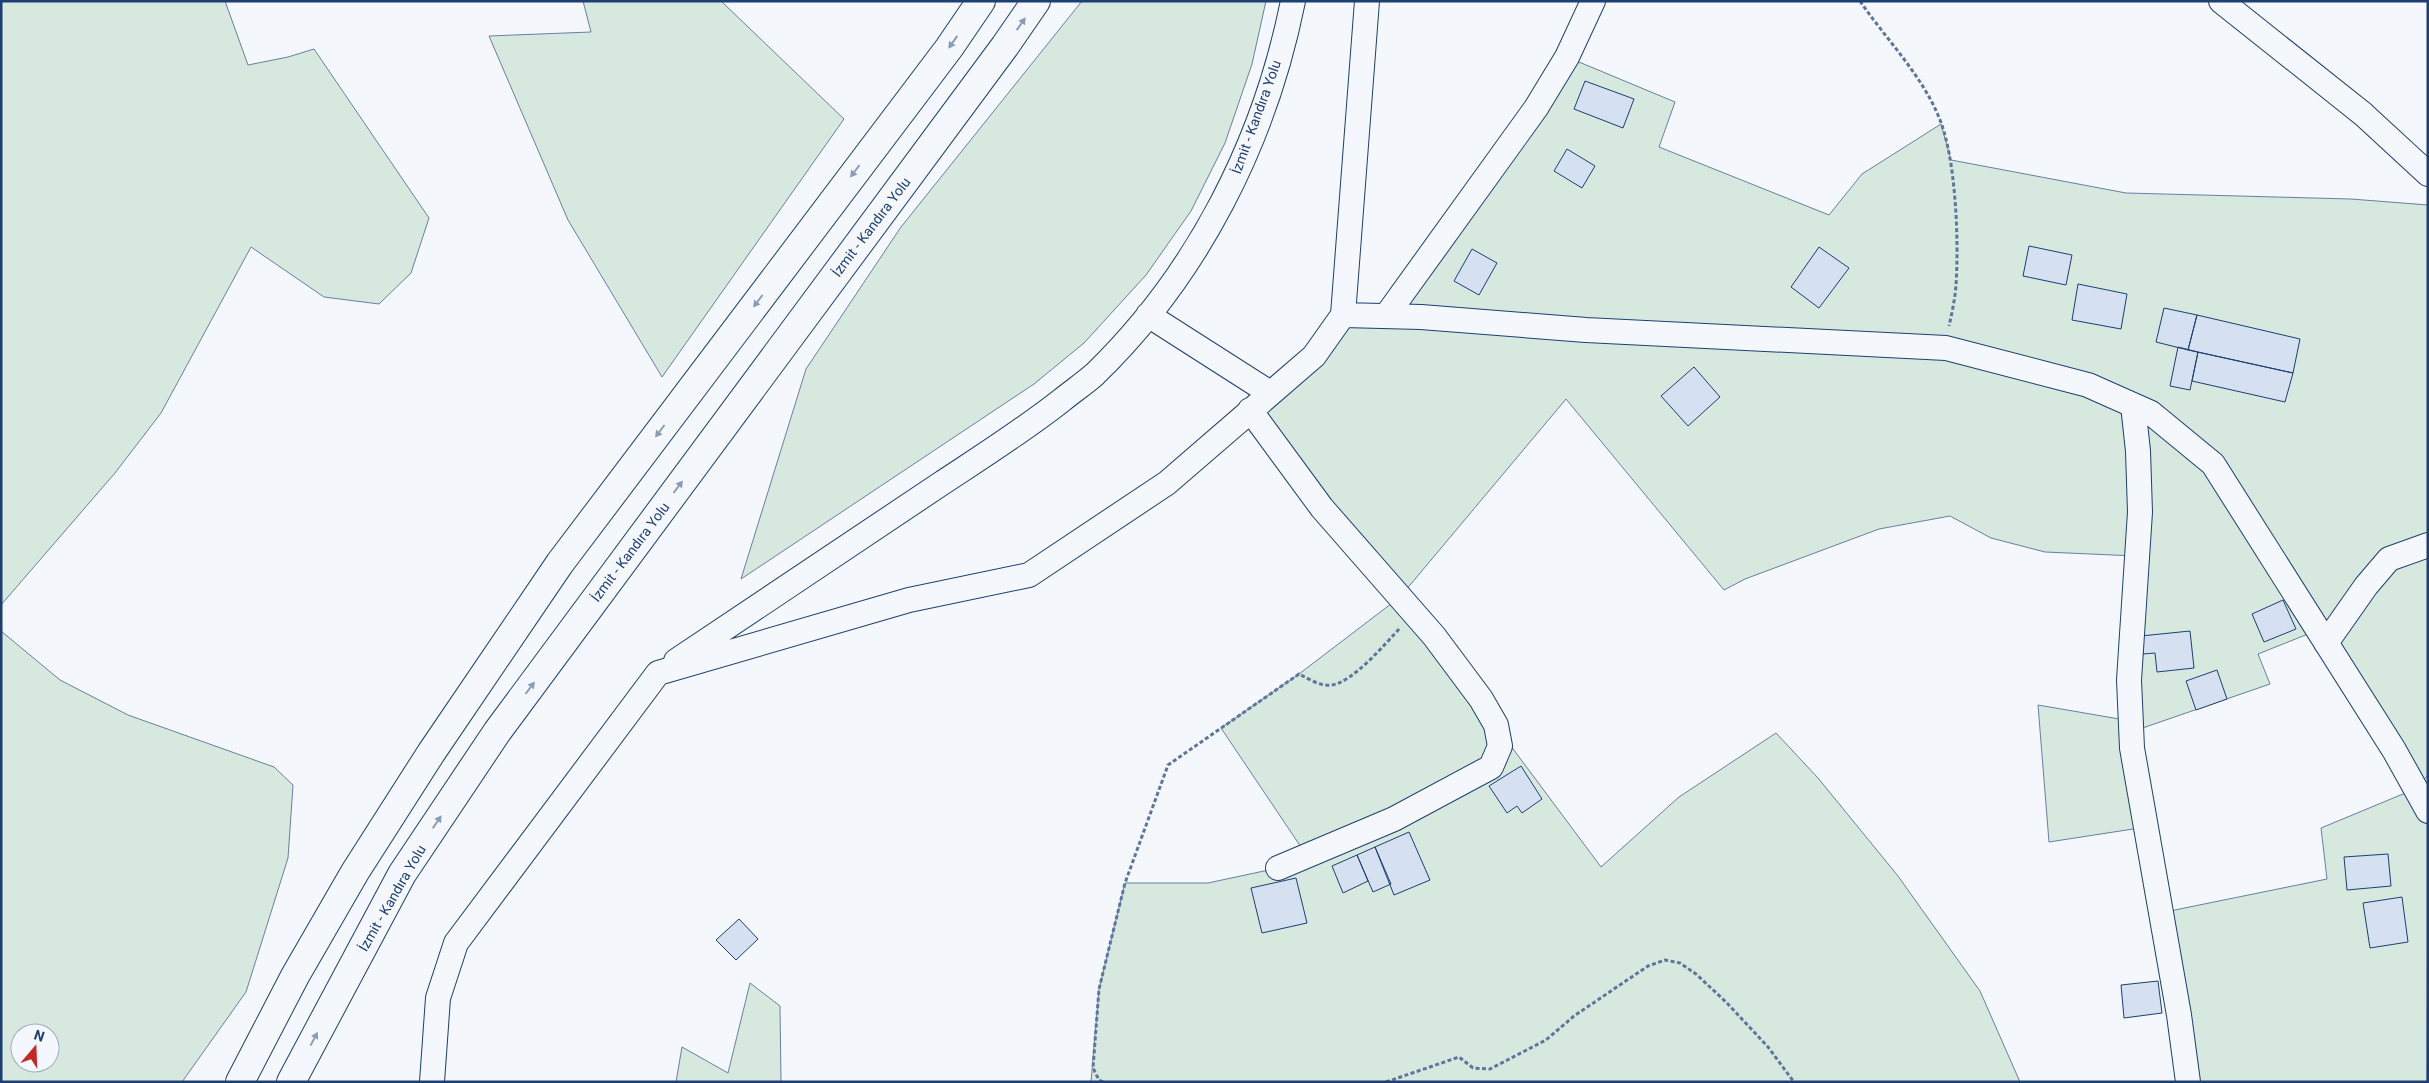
<svg xmlns="http://www.w3.org/2000/svg" width="2429" height="1083" viewBox="0 0 2429 1083" font-family="Roboto,sans-serif">
  <rect width="100%" height="100%" fill="#f4f7fb"/>
  <path fill="#d7e8df" stroke="#687fa3" fill-rule="evenodd" d="M 1,1 L 225,1 L 248,65 L 288,57 L 314,49 L 429,218 L 411,273 L 379,304 L 324,297 L 251,247 L 161,413 L 115,473 L 1,605 Z
    M 583,1 L 721,1 L 844,119 L 662,377 L 568,220 L 489,36 L 591,32 Z
    M 1082,1 L 1266,1 L 1252,64 L 1225,143 L 1191,211 L 1146,275 L 1084,343 L 1034,384 L 741,579 L 806,369 L 901,227 Z
    M 1567,57 L 1675,102 L 1659,147 L 1829,215 L 1862,174 L 1941,124 L 1951,160 L 2126,193 L 2351,199 L 2428,205 L 2428,775 L 2415,789 L 2428,811 L 2427,1082 L 2188,1082 L 2160,913 L 2327,879 L 2321,828 L 2415,789 L 2318,630 L 2258,654 L 2270,684 L 2131,732 L 2146,827 L 2049,842 L 2038,705 L 2131,721 L 2136,556 L 2045,552 L 1991,538 L 1950,516 L 1879,529 L 1745,579 L 1724,590 L 1566,399 L 1400,597 L 1601,867 L 1679,797 L 1776,733 L 1818,778 L 1898,876 L 1980,991 L 2020,1082 L 1091,1082 L 1099,989 L 1125,883 L 1208,883 L 1278,868 L 1307,856 L 1221,728 L 1299,674 L 1400,597 L 1250,410 L 1343,315 L 1386,316 Z
    M 1,631 L 60,680 L 128,715 L 274,767 L 293,785 L 288,858 L 246,992 L 182,1082 L 1,1082 ZM 20,1033 L 50,1033 L 50,1063 L 20,1063 Z
    M 750,983 L 780,1006 L 781,1082 L 676,1082 L 682,1047 L 728,1073 Z"/>
  <path fill="#d5e0f0" stroke="#1d3f73" d="M 1585,81 L 1634,99 L 1623,128 L 1574,109 Z
    M 1567,149 L 1595,166 L 1582,188 L 1554,171 Z
    M 2029,246 L 2072,255 L 2066,285 L 2023,276 Z
    M 1819,247 L 1849,268 L 1819,308 L 1791,287 Z
    M 1472,249 L 1497,263 L 1479,295 L 1454,281 Z
    M 2078,284 L 2127,294 L 2121,329 L 2072,320 Z
    M 2164,308 L 2197,315 L 2188,350 L 2156,342 Z
    M 2197,315 L 2300,339 L 2293,373 L 2188,350 Z
    M 2178,347 L 2198,352 L 2190,390 L 2170,386 Z
    M 2198,352 L 2293,373 L 2285,402 L 2192,381 Z
    M 1694,367 L 1720,397 L 1688,426 L 1661,396 Z
    M 2283,600 L 2296,629 L 2264,642 L 2252,614 Z
    M 2190,631 L 2194,668 L 2157,672 L 2155,653 L 2143,654 L 2141,636 Z
    M 2217,670 L 2227,699 L 2196,710 L 2186,681 Z
    M 1521,766 L 1542,799 L 1522,813 L 1517,806 L 1507,813 L 1489,786 Z
    M 1409,832 L 1430,880 L 1394,895 L 1375,847 Z
    M 1375,847 L 1391,884 L 1373,892 L 1357,855 Z
    M 2388,854 L 2391,886 L 2347,890 L 2344,857 Z
    M 1357,855 L 1368,881 L 1343,893 L 1332,866 Z
    M 1296,878 L 1307,923 L 1262,933 L 1251,888 Z
    M 2402,897 L 2408,942 L 2370,948 L 2363,903 Z
    M 739,919 L 758,939 L 736,960 L 716,940 Z
    M 2158,981 L 2162,1013 L 2124,1018 L 2121,985 Z"/>
  <g fill="none" stroke-linecap="round" stroke-linejoin="round">
    <g stroke="#1d3f73" stroke-width="26">
      <path id="minor" d="M 2221,1 L 2363,114 L 2428,174
        M 1148,315 L 1270,393
        M 1343,315 L 1421,317 L 1586,330 L 1946,348 L 2088,385 L 2151,413 L 2213,464 L 2394,750 L 2428,811
        M 1386,316 L 1536,108 L 1567,57 L 1593,1
        M 2133,405 L 2138,451 L 2140,512 L 2129,680 L 2132,748 L 2179,1015 L 2188,1082
        M 1250,410 L 1322,508 L 1434,636 L 1481,699 L 1496,725 L 1500,746 L 1491,767 L 1394,819 L 1278,868
        M 2326,643 L 2366,586 L 2389,559 L 2428,545
        M 676,661 C 765,601 854,542 942,483 C 983,456 1024,430 1062,400 C 1073,391 1085,383 1095,374 C 1198,274 1265,141 1293,1
        M 432,1082 L 438,998 L 456,943 L 658,673 L 909,600 L 1029,575 L 1167,483 L 1314,356 L 1343,315 L 1367,1"/>
    </g>
    <g stroke="#1d3f73" stroke-width="30">
      <path id="highway" d="M 240,1082 L 295,976 L 355,872 L 431,753 L 560,563 L 949,48 L 981,1
        M 291,1082 L 402,874 L 497,732 L 1005,46 L 1036,1"/>
    </g>
    <path stroke="#5e769c" stroke-width="3" stroke-dasharray="4 2.5" stroke-linecap="butt" d="M 1860,1 C 1886,39 1920,73 1938,115 C 1956,155 1959,240 1956,285 C 1955,299 1952,313 1949,326
      M 1103,1082 L 1099,1080 L 1093,1068 L 1099,989 L 1125,883 L 1168,765 L 1299,674 C 1309,679 1321,687 1332,685 C 1353,682 1386,643 1400,628
      M 1386,1082 L 1459,1057 L 1473,1068 L 1490,1069 L 1546,1040 L 1574,1016 L 1648,966 L 1665,960 L 1680,963 L 1696,974 L 1726,1002 L 1768,1047 L 1794,1082"/>
    <use href="#minor" stroke="#f4f7fb" stroke-width="24"/>
    <use href="#highway" stroke="#f4f7fb" stroke-width="28"/>
  </g>
  <defs><path id="oneway-solid" d="M-6-.8H1V-3.2L6.5 0L1 3.2V.8H-6Z" transform="scale(1.25)"/></defs>
  <g fill="#889bb7">
    <use href="#oneway-solid" transform="translate(1021 24) rotate(-55)"/>
    <use href="#oneway-solid" transform="translate(953 42) rotate(125)"/>
    <use href="#oneway-solid" transform="translate(855 171) rotate(127)"/>
    <use href="#oneway-solid" transform="translate(758 301) rotate(127)"/>
    <use href="#oneway-solid" transform="translate(660 431) rotate(127)"/>
    <use href="#oneway-solid" transform="translate(678 487) rotate(-53)"/>
    <use href="#oneway-solid" transform="translate(530 688) rotate(-53)"/>
    <use href="#oneway-solid" transform="translate(437 822) rotate(-56)"/>
    <use href="#oneway-solid" transform="translate(314 1039) rotate(-62)"/>
  </g>
  <g text-anchor="middle" stroke-width="4" stroke-linejoin="round" paint-order="stroke">
    <g font-size="14" fill="#1d3f73" stroke="#f4f7fb">
      <text transform="translate(1256 117) rotate(-70)" y="5">İzmit - Kandıra Yolu</text>
      <text transform="translate(871 227) rotate(-53)" y="5">İzmit - Kandıra Yolu</text>
      <text transform="translate(630 552) rotate(-53)" y="5">İzmit - Kandıra Yolu</text>
      <text transform="translate(392 898) rotate(-60)" y="5">İzmit - Kandıra Yolu</text>
    </g>
  </g>
  <rect width="2429" height="1083" fill="none" stroke="#1d3f73" stroke-width="5"/>
  <g transform="translate(35 1048) rotate(19)"><circle r="24" fill="#f4f7fb" stroke="#9eadc5"/>
  <path d="M0-4L9 19L0 12L-9 19Z" fill="#c62828"/>
  <text y="-8" font-size="14" font-weight="bold" text-anchor="middle" fill="#1d3f73">N</text>
  </g>
</svg>
